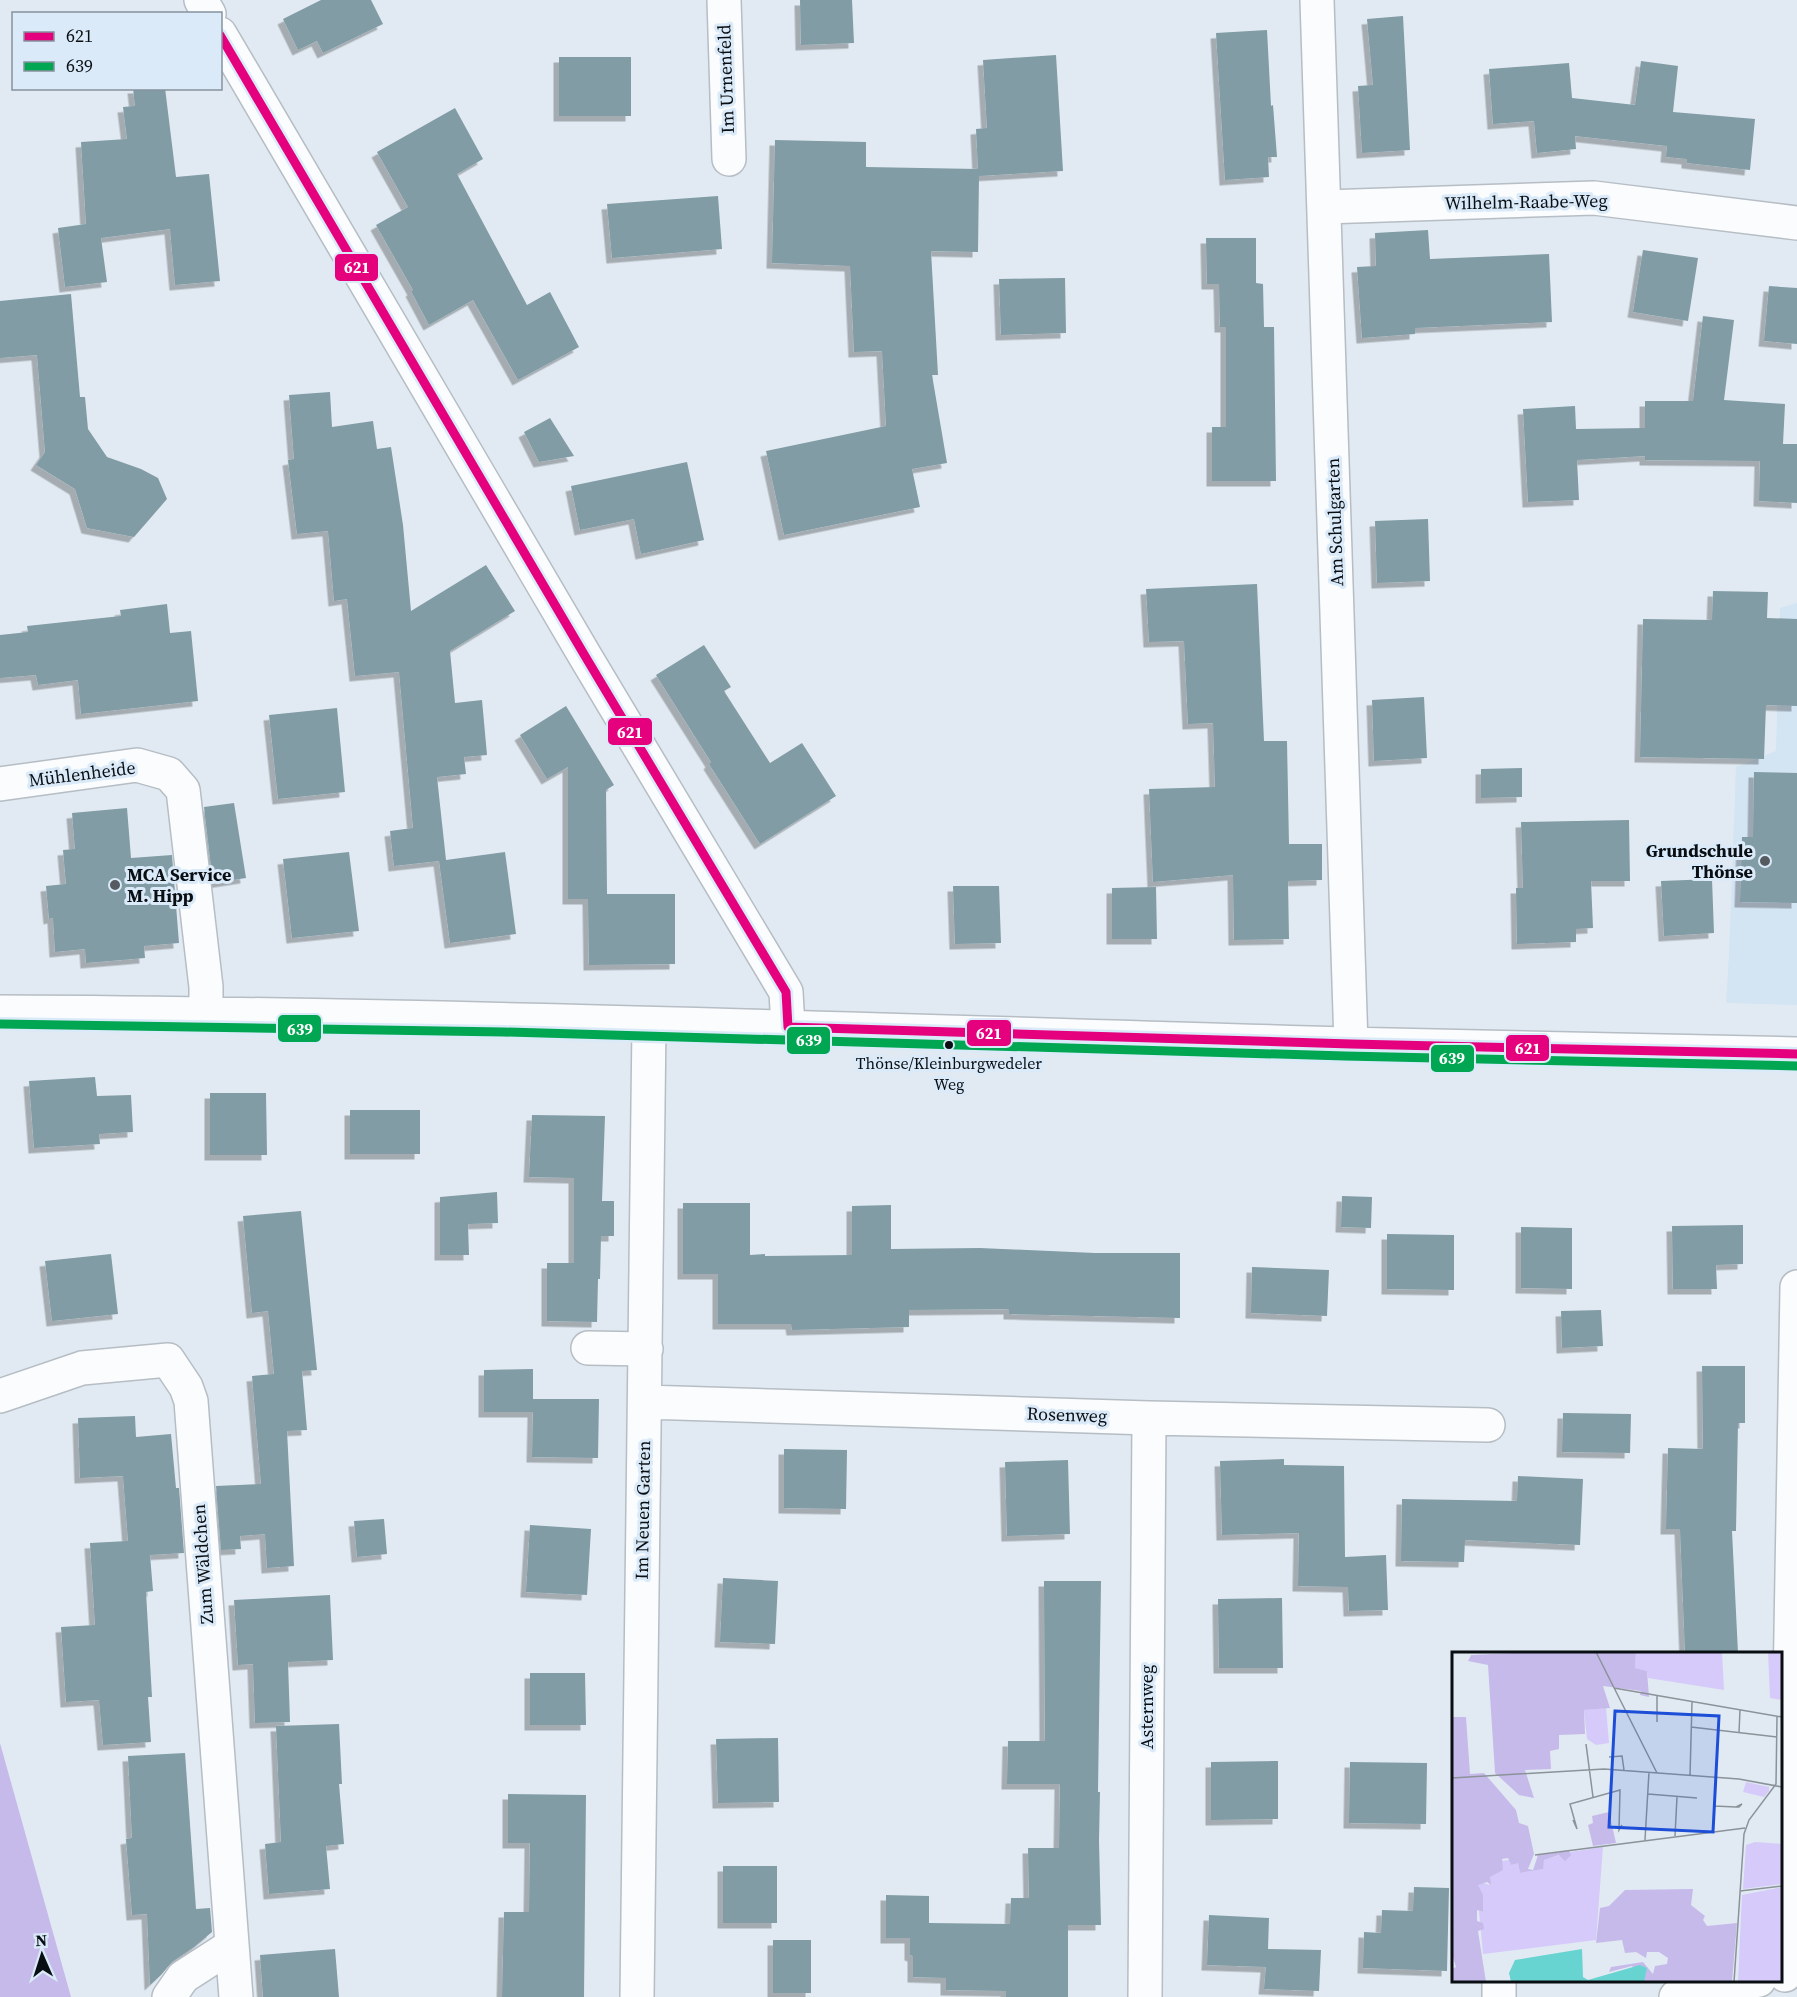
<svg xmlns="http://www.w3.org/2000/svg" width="1797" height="1997" viewBox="0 0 1797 1997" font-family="'Source Serif 4',serif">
  <defs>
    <filter id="shadow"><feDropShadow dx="-5.5" dy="5.5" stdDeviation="0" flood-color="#0004"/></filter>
  </defs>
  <rect width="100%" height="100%" fill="#e1eaf2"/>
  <path fill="#d3e4f3" d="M 1797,603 L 1797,1005 L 1726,1003 L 1729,955 L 1736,767 L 1776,751 L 1780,608 Z"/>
  <path fill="#c6baeb" d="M 0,1743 L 71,1997 L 0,1997 Z"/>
  <path fill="#819ca5" filter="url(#shadow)" d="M 321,0 L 371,0 L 383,24 L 323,53 L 317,41 L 298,50 L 283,19 Z
    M 800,0 L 852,0 L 854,43 L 801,45 Z
    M 1403,16 L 1410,150 L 1362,153 L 1358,86 L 1373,85 L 1367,19 Z
    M 1267,30 L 1271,106 L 1273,105 L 1277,157 L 1268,157 L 1269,177 L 1225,180 L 1216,33 Z
    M 1056,55 L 1063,171 L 979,176 L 978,252 L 931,251 L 938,375 L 932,375 L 947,463 L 912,469 L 920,507 L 784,535 L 766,451 L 886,426 L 882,351 L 854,352 L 850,266 L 772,263 L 775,140 L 866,142 L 866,167 L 978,169 L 976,129 L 987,128 L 983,60 Z
    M 559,57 L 631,57 L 631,116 L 559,116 Z
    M 1641,61 L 1678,66 L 1673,112 L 1755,119 L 1750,170 L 1687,163 L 1687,159 L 1666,157 L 1667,146 L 1575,136 L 1576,149 L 1537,153 L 1534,121 L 1493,124 L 1489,69 L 1569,63 L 1572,98 L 1635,105 Z
    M 133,88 L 165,88 L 176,177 L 209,174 L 220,281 L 175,285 L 170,229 L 101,238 L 107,282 L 65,287 L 58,228 L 86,224 L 81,142 L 127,139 L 123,107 L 135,106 Z
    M 455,108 L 483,159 L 457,174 L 527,305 L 550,292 L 579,347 L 518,380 L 473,300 L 429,325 L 411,291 L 413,290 L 376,225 L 408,207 L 377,152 Z
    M 718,196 L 722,249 L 612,258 L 607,204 Z
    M 1428,230 L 1430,259 L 1549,254 L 1552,322 L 1415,328 L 1415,334 L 1362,338 L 1357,267 L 1376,266 L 1375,233 Z
    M 1206,238 L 1256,238 L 1256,283 L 1263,284 L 1264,327 L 1274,327 L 1276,481 L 1212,481 L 1212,427 L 1226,427 L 1226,327 L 1220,327 L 1219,284 L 1207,284 Z
    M 1643,250 L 1698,258 L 1688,321 L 1633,312 Z
    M 1065,278 L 1066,333 L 1001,335 L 999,279 Z
    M 1769,286 L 1797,288 L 1797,344 L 1764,341 Z
    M 71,294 L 80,397 L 85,397 L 88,429 L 107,457 L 141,469 L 158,478 L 167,499 L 134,537 L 87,528 L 75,489 L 36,465 L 45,452 L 37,355 L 0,358 L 0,301 Z
    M 1703,316 L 1734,320 L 1724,400 L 1785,404 L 1783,444 L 1797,444 L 1797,503 L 1759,501 L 1760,461 L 1645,460 L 1645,456 L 1577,460 L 1579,500 L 1528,502 L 1523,409 L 1575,406 L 1576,429 L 1645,428 L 1645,401 L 1693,401 Z
    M 330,392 L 332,427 L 373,421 L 377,449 L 391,447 L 403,525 L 411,611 L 486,565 L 515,611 L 450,651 L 455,703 L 482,700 L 487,755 L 464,757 L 466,774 L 437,777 L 446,860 L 505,852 L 516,934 L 450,943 L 439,861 L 394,866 L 390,831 L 413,828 L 399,672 L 355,676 L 347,599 L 334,601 L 328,531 L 297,534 L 288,460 L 294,459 L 289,395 Z
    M 550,418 L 574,456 L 539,462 L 524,432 Z
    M 687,462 L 704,540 L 641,554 L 634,519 L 580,530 L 571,486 Z
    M 1428,519 L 1430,581 L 1377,583 L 1375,521 Z
    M 1257,584 L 1264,741 L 1287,741 L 1289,844 L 1322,844 L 1322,880 L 1288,881 L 1289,939 L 1234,940 L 1233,875 L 1153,882 L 1149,789 L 1215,787 L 1213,723 L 1188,724 L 1184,641 L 1149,642 L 1146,589 Z
    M 1713,591 L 1768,592 L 1767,618 L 1797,619 L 1797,706 L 1766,705 L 1764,759 L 1640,757 L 1643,619 L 1712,620 Z
    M 167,604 L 170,633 L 191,631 L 198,701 L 81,714 L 78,680 L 38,685 L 36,675 L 0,678 L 0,635 L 28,632 L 27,626 L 121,616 L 120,610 Z
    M 704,645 L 731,687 L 724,691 L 770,763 L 802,743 L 836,796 L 760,844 L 709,764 L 711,762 L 656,675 Z
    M 1424,697 L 1427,758 L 1374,761 L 1372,700 Z
    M 566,706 L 614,785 L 606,790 L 607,894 L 675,894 L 675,964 L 589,965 L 588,899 L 568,899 L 568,767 L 547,779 L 520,735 Z
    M 337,708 L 345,792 L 278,799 L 269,715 Z
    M 1522,768 L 1522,797 L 1481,798 L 1481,769 Z
    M 1754,772 L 1797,773 L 1797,903 L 1740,902 L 1742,837 L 1753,837 Z
    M 234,803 L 246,878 L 213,883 L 204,807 Z
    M 127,808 L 131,858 L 172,855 L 179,943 L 144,946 L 145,958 L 86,963 L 85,949 L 55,952 L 53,918 L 49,919 L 46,886 L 66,884 L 63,850 L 75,849 L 72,813 Z
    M 1629,820 L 1630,881 L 1591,881 L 1593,928 L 1576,929 L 1576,942 L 1517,944 L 1516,888 L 1523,888 L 1521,822 Z
    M 349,852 L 359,931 L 292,938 L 283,859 Z
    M 1712,879 L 1714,933 L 1664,936 L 1661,881 Z
    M 953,886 L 999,886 L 1001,943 L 955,944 Z
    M 1156,887 L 1157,939 L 1112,939 L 1112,888 Z
    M 95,1077 L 97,1096 L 131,1095 L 133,1132 L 99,1134 L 100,1144 L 34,1148 L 29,1081 Z
    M 210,1093 L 266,1093 L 267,1155 L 210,1155 Z
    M 350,1110 L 420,1110 L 420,1154 L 350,1154 Z
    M 532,1115 L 605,1116 L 602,1201 L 614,1201 L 614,1236 L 601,1236 L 600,1279 L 598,1279 L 597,1322 L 547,1321 L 547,1263 L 574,1263 L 574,1178 L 529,1177 Z
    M 497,1192 L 498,1223 L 468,1224 L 469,1255 L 440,1255 L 440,1197 Z
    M 1342,1196 L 1372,1197 L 1371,1228 L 1341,1227 Z
    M 683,1203 L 750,1203 L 750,1255 L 765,1254 L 765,1256 L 852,1255 L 852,1206 L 891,1205 L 891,1249 L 980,1248 L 1095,1253 L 1180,1253 L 1180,1318 L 1009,1314 L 1009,1309 L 909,1310 L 909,1327 L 792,1330 L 791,1324 L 718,1324 L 718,1274 L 683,1274 Z
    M 301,1211 L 317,1370 L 302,1371 L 307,1430 L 287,1431 L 294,1566 L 267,1568 L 265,1534 L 240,1536 L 241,1549 L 221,1550 L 216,1486 L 261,1484 L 252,1376 L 274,1374 L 268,1311 L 252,1313 L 243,1216 Z
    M 1743,1225 L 1743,1264 L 1716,1265 L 1717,1289 L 1673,1289 L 1672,1226 Z
    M 1521,1227 L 1572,1228 L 1572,1289 L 1521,1288 Z
    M 1387,1234 L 1454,1235 L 1454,1290 L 1387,1289 Z
    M 111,1254 L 118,1314 L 52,1321 L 45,1261 Z
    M 1252,1267 L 1329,1270 L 1327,1316 L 1251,1313 Z
    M 1601,1310 L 1603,1346 L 1562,1348 L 1561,1311 Z
    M 1702,1366 L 1745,1366 L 1745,1423 L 1738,1423 L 1736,1531 L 1732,1531 L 1738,1653 L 1685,1653 L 1680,1529 L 1666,1529 L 1668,1448 L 1703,1449 Z
    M 533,1369 L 533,1405 L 533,1399 L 599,1399 L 598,1458 L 532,1457 L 533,1412 L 484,1412 L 484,1370 Z
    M 1563,1413 L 1631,1414 L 1630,1453 L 1562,1452 Z
    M 135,1416 L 136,1437 L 171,1434 L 176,1488 L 179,1488 L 184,1553 L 150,1555 L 153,1591 L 146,1592 L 152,1697 L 148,1697 L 151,1742 L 103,1745 L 99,1700 L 66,1702 L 61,1627 L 95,1625 L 90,1543 L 128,1541 L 123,1476 L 80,1478 L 78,1418 Z
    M 784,1449 L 847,1450 L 846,1509 L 784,1508 Z
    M 1284,1459 L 1284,1465 L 1344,1466 L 1345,1557 L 1386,1555 L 1388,1610 L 1349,1611 L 1348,1587 L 1298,1586 L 1299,1533 L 1222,1535 L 1220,1461 Z
    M 1068,1460 L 1070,1534 L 1007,1536 L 1005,1462 Z
    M 1518,1476 L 1583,1479 L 1580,1545 L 1465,1540 L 1464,1562 L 1401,1561 L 1402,1499 L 1517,1501 Z
    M 384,1519 L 387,1554 L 357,1557 L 354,1521 Z
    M 530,1525 L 591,1529 L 587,1595 L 526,1592 Z
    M 723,1578 L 778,1581 L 775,1644 L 720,1642 Z
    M 1044,1581 L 1101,1581 L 1098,1792 L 1100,1792 L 1099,1841 L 1101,1925 L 1068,1925 L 1068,1997 L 1006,1997 L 1006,1991 L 946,1990 L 946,1978 L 913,1977 L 913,1956 L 910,1955 L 910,1938 L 886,1938 L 886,1895 L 929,1896 L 929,1923 L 1010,1924 L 1011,1898 L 1029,1898 L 1028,1848 L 1059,1848 L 1060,1784 L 1007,1784 L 1008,1741 L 1045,1741 Z
    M 330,1595 L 333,1660 L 288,1662 L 290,1722 L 255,1723 L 253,1664 L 238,1665 L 234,1600 Z
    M 1282,1598 L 1283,1668 L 1219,1668 L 1218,1599 Z
    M 530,1673 L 585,1673 L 586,1725 L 530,1725 Z
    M 339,1724 L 342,1784 L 339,1784 L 344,1844 L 326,1846 L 330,1889 L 269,1894 L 265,1844 L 281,1842 L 276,1726 Z
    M 778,1738 L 779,1802 L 718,1803 L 716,1739 Z
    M 185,1753 L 196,1909 L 210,1908 L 212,1932 L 194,1947 L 172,1962 L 161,1975 L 150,1985 L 147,1914 L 132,1915 L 126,1839 L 132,1838 L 128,1756 Z
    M 1278,1761 L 1278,1819 L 1211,1820 L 1211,1762 Z
    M 1350,1762 L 1427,1763 L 1426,1824 L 1349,1823 Z
    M 508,1794 L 586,1795 L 584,1997 L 502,1997 L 504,1912 L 529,1912 L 530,1843 L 508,1843 Z
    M 723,1866 L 777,1866 L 777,1923 L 723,1923 Z
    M 1414,1887 L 1449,1888 L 1447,1971 L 1363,1968 L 1364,1932 L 1381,1933 L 1382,1910 L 1413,1911 Z
    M 1209,1915 L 1269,1918 L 1268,1949 L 1321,1950 L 1319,1991 L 1264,1989 L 1266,1967 L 1207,1965 Z
    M 773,1940 L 811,1940 L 811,1993 L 773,1993 Z
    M 335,1949 L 339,1997 L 263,1997 L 260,1955 Z"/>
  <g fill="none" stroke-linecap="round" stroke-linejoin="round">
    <g stroke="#b6bdc4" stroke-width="36">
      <path id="minor" d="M 201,0 L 209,14
        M 724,0 L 729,159
        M 1317,0 L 1351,1044
        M 220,34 L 585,656 L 786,992 L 788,1027
        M 1325,207 L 1594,198 L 1797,223
        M 0,784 L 137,765 L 169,774 L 183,790 L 206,987 L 206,1013
        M 0,1012 C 449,1014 897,1031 1345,1044 C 1496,1048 1647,1050 1797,1054
        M 588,1348 L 646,1349
        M 0,1396 L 82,1368 L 168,1360 L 186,1387 L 191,1401 L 236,1997
        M 645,1402 L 1149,1418 L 1488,1425
        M 1785,1975 L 1797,1287
        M 169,1997 L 183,1977 L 231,1946
        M 637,1997 L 649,1024
        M 1145,1997 L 1149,1418
        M 1499,1997 L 1499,1980
        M 1676,1997 L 1759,1980"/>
    </g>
    <use href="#minor" stroke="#fafcfd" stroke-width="33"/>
    <g stroke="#daeaf9" stroke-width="14">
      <path id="bus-1" d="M 220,35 L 585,656 L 786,992 L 788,1027 L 1351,1044 L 1797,1054"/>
    </g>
    <g stroke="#daeaf9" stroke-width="14">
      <path id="bus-2" d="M 0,1024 L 504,1032 L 1345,1056 L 1797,1066"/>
    </g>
    <use href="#bus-1" stroke="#e5007d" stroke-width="9"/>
    <use href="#bus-2" stroke="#00a651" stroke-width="9"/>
  </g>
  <g fill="#555b61" stroke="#daeaf9" stroke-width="2">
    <circle cx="1765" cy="861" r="6"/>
    <circle cx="115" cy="885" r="6"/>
  </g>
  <circle fill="#090e13" stroke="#daeaf9" stroke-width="2" cx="949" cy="1045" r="5"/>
  <g text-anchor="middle" stroke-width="6" stroke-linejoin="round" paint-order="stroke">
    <g font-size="16" fill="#090e13" stroke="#daeaf9">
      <text x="949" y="1069">Thönse/Kleinburgwedeler<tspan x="949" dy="21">Weg</tspan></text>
    </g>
    <g font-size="18" fill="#090e13" stroke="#daeaf9">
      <text transform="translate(726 79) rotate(-92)" y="6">Im Urnenfeld</text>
      <text transform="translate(1526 202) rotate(-1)" y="6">Wilhelm-Raabe-Weg</text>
      <text transform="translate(1335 522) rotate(-92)" y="6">Am Schulgarten</text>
      <text transform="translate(82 774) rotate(-7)" y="6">Mühlenheide</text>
      <text transform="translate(1067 1415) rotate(2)" y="6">Rosenweg</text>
      <text transform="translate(643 1510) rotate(-89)" y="6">Im Neuen Garten</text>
      <text transform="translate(203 1564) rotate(-94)" y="6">Zum Wäldchen</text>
      <text transform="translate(1147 1707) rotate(-90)" y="6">Asternweg</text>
    </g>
    <g font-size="18" font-weight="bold" fill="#090e13" stroke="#daeaf9" text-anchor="end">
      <text x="1753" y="857">Grundschule<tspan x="1753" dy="21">Thönse</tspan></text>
      <text x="127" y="881" text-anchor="start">MCA Service<tspan x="127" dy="21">M. Hipp</tspan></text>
    </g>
  </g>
  <g transform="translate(1452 1652)">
    <rect width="330" height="330" fill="#e1eaf2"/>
    <path d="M 184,0 L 270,0 L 272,38 L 196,26 L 195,19 L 183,16 ZM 316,0 L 330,0 L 330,48 L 318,46 ZM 154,56 L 157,91 L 144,93 L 135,87 L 132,58 ZM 294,130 L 317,135 L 317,139 L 312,145 L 291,140 ZM 303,190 L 330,192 L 330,232 L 291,237 L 294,193 ZM 151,195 L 144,288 L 31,302 L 27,259 L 31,260 L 25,234 L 28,230 L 38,233 L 38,225 L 49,209 L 57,208 L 59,213 L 66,210 L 68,221 L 90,217 L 92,208 L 118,200 ZM 330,235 L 330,330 L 286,330 L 290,243 Z" fill="#d5caf9"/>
    <path d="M 83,0 L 184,0 L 183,16 L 195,19 L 197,45 L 188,43 L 189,39 L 151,34 L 158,56 L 132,58 L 133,82 L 107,83 L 107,97 L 98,99 L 99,117 L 73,118 L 82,146 L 67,143 L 43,121 L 36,13 L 16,9 L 19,3 ZM 0,65 L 14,65 L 18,122 L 32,121 L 64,158 L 67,171 L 76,174 L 82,202 L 76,217 L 81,218 L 86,203 L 117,199 L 119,203 L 113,209 L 107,203 L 92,208 L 91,217 L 68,221 L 66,211 L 59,213 L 56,206 L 50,207 L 51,218 L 38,225 L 39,233 L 35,230 L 26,233 L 31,243 L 31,260 L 25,258 L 25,269 L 31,271 L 32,277 L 26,279 L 34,330 L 0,330 L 0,317 L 4,315 L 0,302 ZM 157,160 L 164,191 L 141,194 L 136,173 L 141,171 L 140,164 ZM 241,237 L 239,253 L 253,264 L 251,268 L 255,274 L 285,271 L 280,330 L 192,330 L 180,314 L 157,320 L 159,315 L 191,310 L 201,322 L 203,314 L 215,312 L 216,306 L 207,300 L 195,300 L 194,306 L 184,300 L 173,301 L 170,288 L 144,291 L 148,256 L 157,254 L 173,238 Z" fill="#c6baeb"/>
    <path d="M 130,297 L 131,325 L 136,328 L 188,313 L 195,316 L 192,330 L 59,330 L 57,321 L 63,308 Z" fill="#68d4d2"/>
    <path fill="none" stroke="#8b9299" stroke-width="1.5" d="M 144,0 L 205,121M 162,36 L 330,65M 205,70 L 205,43M 239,75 L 325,85M 287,81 L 288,58M 134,92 L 141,145M 157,105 L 170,104 L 172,118M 238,124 L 240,50M 0,126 L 152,117 L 287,127 L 330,135M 196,142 L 245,146M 262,154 L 284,155 L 287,155 L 290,152 L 284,155M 121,168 L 125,177 L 118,152 L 168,138 L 167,178 L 170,173M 261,179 L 264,126M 223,184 L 225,145M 193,188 L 197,120M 83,203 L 293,176M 288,239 L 330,234M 282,330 L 292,182 L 297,168 L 324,132 L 325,65"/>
    <path fill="#1d4ed8" fill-opacity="0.15" stroke="#1d4ed8" stroke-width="3" d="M 163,59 L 267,64 L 261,180 L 157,175 Z"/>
    <rect width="330" height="330" fill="none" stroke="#090e13" stroke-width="3"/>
  </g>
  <g stroke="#daeaf9" stroke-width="2">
    <rect x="334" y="253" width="45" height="29" rx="6" fill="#e5007d"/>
    <rect x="607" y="717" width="46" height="29" rx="6" fill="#e5007d"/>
    <rect x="277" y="1014" width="45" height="29" rx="6" fill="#00a651"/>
    <rect x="966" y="1019" width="46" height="28" rx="6" fill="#e5007d"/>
    <rect x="786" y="1026" width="45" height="29" rx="6" fill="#00a651"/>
    <rect x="1505" y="1034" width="45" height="28" rx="6" fill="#e5007d"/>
    <rect x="1430" y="1044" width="45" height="29" rx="6" fill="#00a651"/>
  </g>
  <g font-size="16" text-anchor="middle" font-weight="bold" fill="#fff">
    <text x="357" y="273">621</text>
    <text x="630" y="738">621</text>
    <text x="300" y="1035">639</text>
    <text x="989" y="1039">621</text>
    <text x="809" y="1046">639</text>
    <text x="1528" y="1054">621</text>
    <text x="1452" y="1064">639</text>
  </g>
  <rect x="12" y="12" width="210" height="78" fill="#daeaf9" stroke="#86929d" stroke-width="1.5"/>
  <rect x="24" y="32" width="30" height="9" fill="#e5007d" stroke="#86929d" stroke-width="1.5"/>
  <text x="66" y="42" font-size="18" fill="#090e13">621</text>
  <rect x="24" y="62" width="30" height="9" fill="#00a651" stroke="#86929d" stroke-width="1.5"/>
  <text x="66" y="72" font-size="18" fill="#090e13">639</text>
  <g transform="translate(42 1955) rotate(357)" stroke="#daeaf9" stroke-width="4.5" paint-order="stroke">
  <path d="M0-4.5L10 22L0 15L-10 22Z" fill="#090e13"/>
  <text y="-9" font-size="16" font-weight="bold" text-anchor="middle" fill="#090e13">N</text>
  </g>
</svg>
